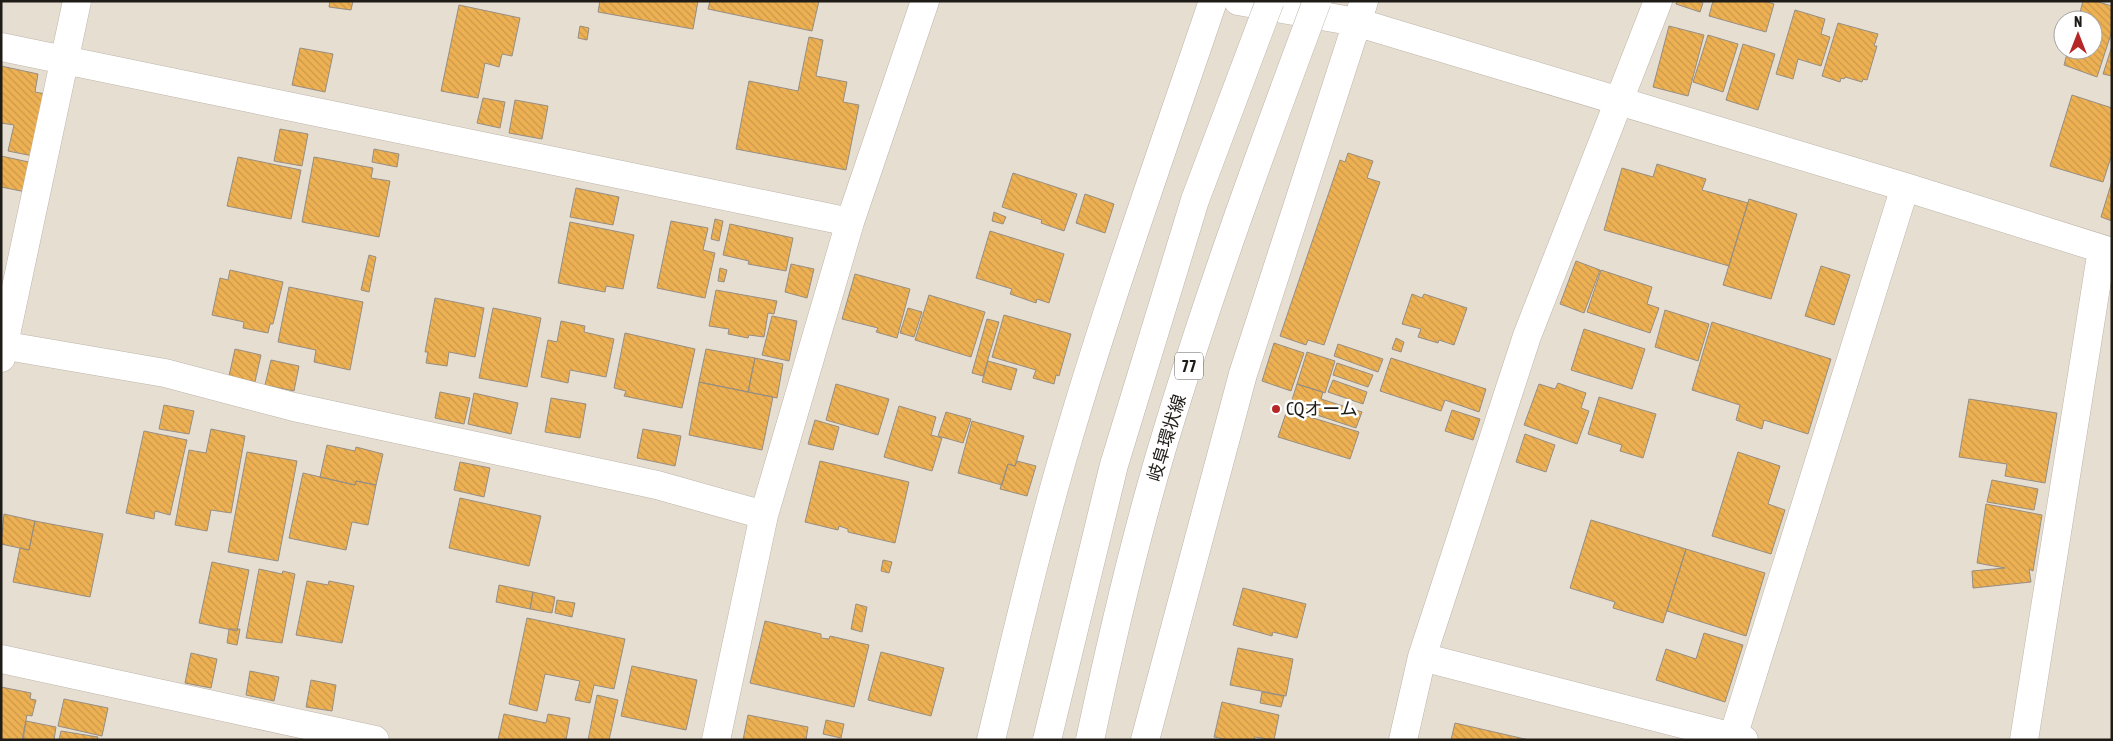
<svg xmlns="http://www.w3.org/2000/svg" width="2113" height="741" viewBox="0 0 2113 741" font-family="'Asap Condensed','Noto Sans JP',sans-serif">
  <defs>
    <pattern id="building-back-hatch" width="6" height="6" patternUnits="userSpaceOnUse" patternTransform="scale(1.25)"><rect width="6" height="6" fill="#edb154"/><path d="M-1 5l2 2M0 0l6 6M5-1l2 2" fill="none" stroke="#cb9848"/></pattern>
  </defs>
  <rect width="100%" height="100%" fill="#e7ded2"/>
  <path fill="url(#building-back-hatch)" stroke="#968e83" d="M 330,1 L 353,1 L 351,10 L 329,7 Z
    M 600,1 L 698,1 L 693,29 L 598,12 Z
    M 710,1 L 819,1 L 812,31 L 708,9 Z
    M 1677,1 L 1698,1 L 1703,3 L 1700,12 L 1676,4 Z
    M 1713,1 L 1764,1 L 1774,4 L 1766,32 L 1709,16 Z
    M 2083,1 L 2095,1 L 2112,6 L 2112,31 L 2097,77 L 2064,65 L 2068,50 L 2093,50 L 2093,20 L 2078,20 Z
    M 459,5 L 520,18 L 512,56 L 502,54 L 499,67 L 485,63 L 478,98 L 441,91 Z
    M 1795,10 L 1825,19 L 1821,34 L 1830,37 L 1821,66 L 1798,59 L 1793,79 L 1776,74 Z
    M 1838,23 L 1878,34 L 1874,46 L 1877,46 L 1867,80 L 1863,79 L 1862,82 L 1845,77 L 1844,79 L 1841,78 L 1840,82 L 1822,76 Z
    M 580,26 L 589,28 L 587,40 L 578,38 Z
    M 1669,26 L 1704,35 L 1688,96 L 1653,87 Z
    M 1708,35 L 1738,44 L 1723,92 L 1693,82 Z
    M 809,37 L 823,40 L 816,76 L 847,82 L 843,102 L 859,105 L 846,170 L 736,149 L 749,81 L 798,91 Z
    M 1743,44 L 1775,54 L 1758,110 L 1726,100 Z
    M 2112,46 L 2112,76 L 2103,74 Z
    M 300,48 L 333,54 L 325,92 L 292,85 Z
    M 1,66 L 38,74 L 35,92 L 46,94 L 33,156 L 8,151 L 14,125 L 1,123 Z
    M 2072,95 L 2112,108 L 2112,154 L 2103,182 L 2050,166 Z
    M 483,98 L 505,102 L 500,128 L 477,123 Z
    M 515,100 L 548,106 L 542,139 L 509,133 Z
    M 280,129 L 308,134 L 302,166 L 274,161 Z
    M 374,149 L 399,154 L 397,167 L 372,162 Z
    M 1348,153 L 1373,161 L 1367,178 L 1380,182 L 1324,345 L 1308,340 L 1306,345 L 1280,336 L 1340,160 L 1345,162 Z
    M 1,156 L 38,164 L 31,193 L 1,187 Z
    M 238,157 L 301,170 L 291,219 L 227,206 Z
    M 314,157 L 373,168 L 371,178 L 390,181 L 379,237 L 302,222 Z
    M 1657,164 L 1706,179 L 1702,190 L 1748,203 L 1729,266 L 1604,230 L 1622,168 L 1653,177 Z
    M 1013,173 L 1077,194 L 1064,231 L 1041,223 L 1042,220 L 1002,207 Z
    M 2112,181 L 2112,221 L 2101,217 Z
    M 576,188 L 619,197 L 613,225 L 570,217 Z
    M 1085,194 L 1114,204 L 1105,233 L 1076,223 Z
    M 1749,199 L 1797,214 L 1771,299 L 1723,285 Z
    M 994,212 L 1006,217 L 1003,224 L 992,221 Z
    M 715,219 L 723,221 L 719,241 L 711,239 Z
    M 671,221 L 708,228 L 703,250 L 715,253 L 705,298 L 657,288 Z
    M 570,222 L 634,235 L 623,289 L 606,286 L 605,292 L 558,283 Z
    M 730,224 L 793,238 L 786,271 L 748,264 L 749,261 L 723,255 Z
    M 990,231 L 1064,254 L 1049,303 L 1037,299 L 1036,303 L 1010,294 L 1012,289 L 976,278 Z
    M 369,255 L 376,257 L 369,292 L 361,290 Z
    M 1576,261 L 1600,270 L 1584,313 L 1560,304 Z
    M 791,264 L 814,269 L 807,298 L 785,292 Z
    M 1821,266 L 1850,275 L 1834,325 L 1805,316 Z
    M 720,268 L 727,270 L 724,282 L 718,281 Z
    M 230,270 L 283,282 L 273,324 L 270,324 L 268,333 L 243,328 L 244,322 L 212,315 L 220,278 L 228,280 Z
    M 1601,270 L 1652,287 L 1647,304 L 1659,308 L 1650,333 L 1587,312 Z
    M 855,274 L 910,289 L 897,338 L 876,332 L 878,328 L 842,319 Z
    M 289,287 L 363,302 L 350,370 L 314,362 L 316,350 L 278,342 Z
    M 716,290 L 777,301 L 774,314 L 768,313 L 764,337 L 749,335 L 748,338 L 728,334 L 729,329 L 709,326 Z
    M 1412,294 L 1422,298 L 1424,294 L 1467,308 L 1454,345 L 1439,340 L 1438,343 L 1418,337 L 1421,329 L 1402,324 Z
    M 929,295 L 985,312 L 971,357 L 915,340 Z
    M 435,298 L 484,308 L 475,357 L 449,352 L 447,366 L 426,363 L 428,352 L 425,352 Z
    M 493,308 L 541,318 L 527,387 L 479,378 Z
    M 908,308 L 922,312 L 914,337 L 900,333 Z
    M 1665,310 L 1709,324 L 1698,361 L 1655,347 Z
    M 1004,315 L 1071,334 L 1059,376 L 1056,375 L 1054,384 L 1033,378 L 1036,370 L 992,357 Z
    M 772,316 L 797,321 L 789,361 L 762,355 Z
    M 987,319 L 999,322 L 983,376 L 972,373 Z
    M 561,321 L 585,326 L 584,332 L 614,339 L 606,377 L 570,370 L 568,383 L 541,377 L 548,340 L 557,342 Z
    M 1712,322 L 1831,359 L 1808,434 L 1764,420 L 1762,429 L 1736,420 L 1740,405 L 1692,390 Z
    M 1584,329 L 1645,349 L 1632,389 L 1571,370 Z
    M 625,333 L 695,349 L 682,408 L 624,396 L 626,391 L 614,388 Z
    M 1396,338 L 1404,342 L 1401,352 L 1392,349 Z
    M 1274,343 L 1304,353 L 1291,391 L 1262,381 Z
    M 1338,344 L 1383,359 L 1378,372 L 1334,356 Z
    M 235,349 L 261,355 L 255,382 L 229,376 Z
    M 706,349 L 755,358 L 748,392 L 699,382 Z
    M 1307,352 L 1335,361 L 1325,393 L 1297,384 Z
    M 755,358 L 783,364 L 777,398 L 748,392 Z
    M 1391,358 L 1486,389 L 1479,412 L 1445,400 L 1441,411 L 1380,391 Z
    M 271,360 L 299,366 L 294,391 L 265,385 Z
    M 988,361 L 1017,369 L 1011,390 L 982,382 Z
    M 1337,363 L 1373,375 L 1368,387 L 1333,375 Z
    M 1333,380 L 1367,392 L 1363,404 L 1328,392 Z
    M 699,382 L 773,397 L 762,450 L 689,435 Z
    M 1558,383 L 1586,393 L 1581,408 L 1589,411 L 1577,444 L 1524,425 L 1539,384 L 1555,389 Z
    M 836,384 L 889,399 L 878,435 L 826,420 Z
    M 1297,384 L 1323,392 L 1321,399 L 1362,412 L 1356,428 L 1290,406 Z
    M 440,392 L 470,398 L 464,424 L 435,418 Z
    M 474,393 L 518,403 L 511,434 L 468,424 Z
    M 1599,397 L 1656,414 L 1643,458 L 1620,451 L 1622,445 L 1588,434 Z
    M 551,398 L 586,404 L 580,438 L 545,432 Z
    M 1969,399 L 2057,413 L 2045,483 L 2005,476 L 2007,464 L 1959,457 Z
    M 164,405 L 194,411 L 189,434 L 159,429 Z
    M 899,406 L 936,417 L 931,435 L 942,438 L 932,471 L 884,457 Z
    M 1287,410 L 1359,432 L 1350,459 L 1278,437 Z
    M 1452,410 L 1480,419 L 1473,440 L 1445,431 Z
    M 946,412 L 971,419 L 963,443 L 938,436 Z
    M 815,420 L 839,427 L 833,450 L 808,444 Z
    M 972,421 L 1024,436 L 1015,466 L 1008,464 L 1002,485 L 958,473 Z
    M 211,429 L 245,436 L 231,513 L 211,510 L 207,531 L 175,525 L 189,450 L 206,453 Z
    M 643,429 L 681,436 L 675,466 L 637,458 Z
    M 144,431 L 187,440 L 170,515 L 155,511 L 154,519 L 126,513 Z
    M 1525,434 L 1555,445 L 1546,472 L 1516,462 Z
    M 327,445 L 355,451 L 356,447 L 383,454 L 376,485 L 356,481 L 355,485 L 320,477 Z
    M 247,452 L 297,461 L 278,561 L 228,552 Z
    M 1738,452 L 1780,466 L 1768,504 L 1785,510 L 1771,554 L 1712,536 Z
    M 820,461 L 909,482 L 895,543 L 848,532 L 848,529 L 839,526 L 838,530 L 805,522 Z
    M 1017,461 L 1036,466 L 1027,496 L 1000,489 L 1008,464 L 1015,466 Z
    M 460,462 L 490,468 L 484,497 L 454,490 Z
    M 303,473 L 355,485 L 356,481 L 376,485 L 368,525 L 352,522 L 346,550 L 289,538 Z
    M 1992,480 L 2038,489 L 2034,510 L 1987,502 Z
    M 460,498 L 541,516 L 529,566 L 449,548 Z
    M 1986,504 L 2042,515 L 2033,571 L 2029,569 L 2031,582 L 1973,588 L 1972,571 L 2005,568 L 1977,563 Z
    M 4,514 L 35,521 L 29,550 L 1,544 Z
    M 1591,520 L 1686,549 L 1663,623 L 1613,608 L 1615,602 L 1570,588 Z
    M 35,521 L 103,534 L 90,597 L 13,582 L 20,548 L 29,550 Z
    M 1686,549 L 1765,573 L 1746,636 L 1667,611 Z
    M 883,560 L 892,562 L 889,573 L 881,571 Z
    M 212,562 L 249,570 L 237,631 L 199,623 Z
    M 259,569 L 282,574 L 283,571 L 295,574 L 282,643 L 246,638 Z
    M 307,581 L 328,585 L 329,581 L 354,586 L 342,643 L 296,635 Z
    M 499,585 L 533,592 L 530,609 L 496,602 Z
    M 1243,588 L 1306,604 L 1297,638 L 1273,632 L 1272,636 L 1233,625 Z
    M 533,592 L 555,597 L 552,613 L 530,609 Z
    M 557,600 L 575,603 L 572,617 L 555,613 Z
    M 856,604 L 867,607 L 862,632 L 851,629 Z
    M 527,618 L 625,639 L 614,689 L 594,685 L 590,703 L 575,700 L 580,681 L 545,674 L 537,711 L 509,704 Z
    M 765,621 L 821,634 L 821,638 L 829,639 L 830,636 L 869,645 L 854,707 L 750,683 Z
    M 229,629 L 240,629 L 237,645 L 227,643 Z
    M 1704,633 L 1743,645 L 1725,702 L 1656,680 L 1666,649 L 1696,659 Z
    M 1238,648 L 1293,659 L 1286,696 L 1230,685 Z
    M 881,652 L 944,668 L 931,716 L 868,700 Z
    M 191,653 L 217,659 L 211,688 L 185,683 Z
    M 632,666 L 697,680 L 686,730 L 621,716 Z
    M 250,671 L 279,677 L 274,701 L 246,695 Z
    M 311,680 L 336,685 L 332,711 L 306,707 Z
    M 1,687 L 31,693 L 30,699 L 36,700 L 32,716 L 27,715 L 22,740 L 1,740 Z
    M 1262,692 L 1284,696 L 1281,707 L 1260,703 Z
    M 597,695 L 618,700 L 609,740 L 588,740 Z
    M 64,699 L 108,708 L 102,736 L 58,726 Z
    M 1222,702 L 1279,715 L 1274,740 L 1255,737 L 1254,740 L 1228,740 L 1214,737 Z
    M 504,714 L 546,723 L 548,714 L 570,718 L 566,740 L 498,740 Z
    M 748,715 L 808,727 L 806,740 L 743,740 Z
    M 826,720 L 844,724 L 841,738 L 823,734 Z
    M 26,721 L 56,727 L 54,740 L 23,740 Z
    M 1455,723 L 1529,740 L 1451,740 Z
    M 61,731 L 98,737 L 97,740 L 59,740 Z"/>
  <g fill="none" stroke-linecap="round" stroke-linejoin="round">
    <g stroke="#bdb4a9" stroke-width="29">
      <path id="minor" d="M 1238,1 L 1356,22 L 1905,187 L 2112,252
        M 1,47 L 850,222 L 764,515 L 716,740
        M 850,222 L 925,1
        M 1,345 L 165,373 L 294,407 L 657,485 L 764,515
        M 1,358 L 77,1
        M 1422,657 L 1733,737
        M 1,659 L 375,740
        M 991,740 C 1015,641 1038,541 1067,443 C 1111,294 1163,148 1213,1
        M 1145,740 L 1243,374 L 1364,1
        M 1403,740 L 1422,657 L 1527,336 L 1658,1
        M 1744,740 L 1733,737 L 1905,187
        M 2024,740 L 2102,249"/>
    </g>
    <use href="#minor" stroke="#fff" stroke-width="28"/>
    <g stroke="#bdb4a9" stroke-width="29" stroke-linecap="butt">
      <path id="primary-bridge" d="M 1047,740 L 1114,465 L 1195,200 L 1270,1
        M 1090,740 C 1111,641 1134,542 1163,445 C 1208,295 1262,148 1317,1"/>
    </g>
    <use href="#primary-bridge" stroke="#fff" stroke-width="28"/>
  </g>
  <circle fill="#b62727" stroke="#fff" stroke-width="2" cx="1276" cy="409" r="5"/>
  <g text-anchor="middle" stroke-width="5" stroke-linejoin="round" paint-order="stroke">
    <rect fill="#fff" stroke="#62605d" stroke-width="1" x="1175" y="352.5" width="28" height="27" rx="4"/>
    <g font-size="16" font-weight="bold" fill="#1f1c17">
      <text x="1189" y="372">77</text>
    </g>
    <g font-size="18" fill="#1f1c17" stroke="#fff" text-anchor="start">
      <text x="1286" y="415">CQオーム</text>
    </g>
    <g font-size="18" fill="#1f1c17" stroke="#fff">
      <text transform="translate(1167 438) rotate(-73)" y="6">岐阜環状線</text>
    </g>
  </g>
  <rect width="2113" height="741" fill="none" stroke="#1f1c17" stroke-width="5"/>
  <g transform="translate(2078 35)"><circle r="24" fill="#ffffff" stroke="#a5a4a2"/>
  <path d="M0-4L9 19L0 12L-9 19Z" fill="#b62727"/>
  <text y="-8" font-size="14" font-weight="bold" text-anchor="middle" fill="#1f1c17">N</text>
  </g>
</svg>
